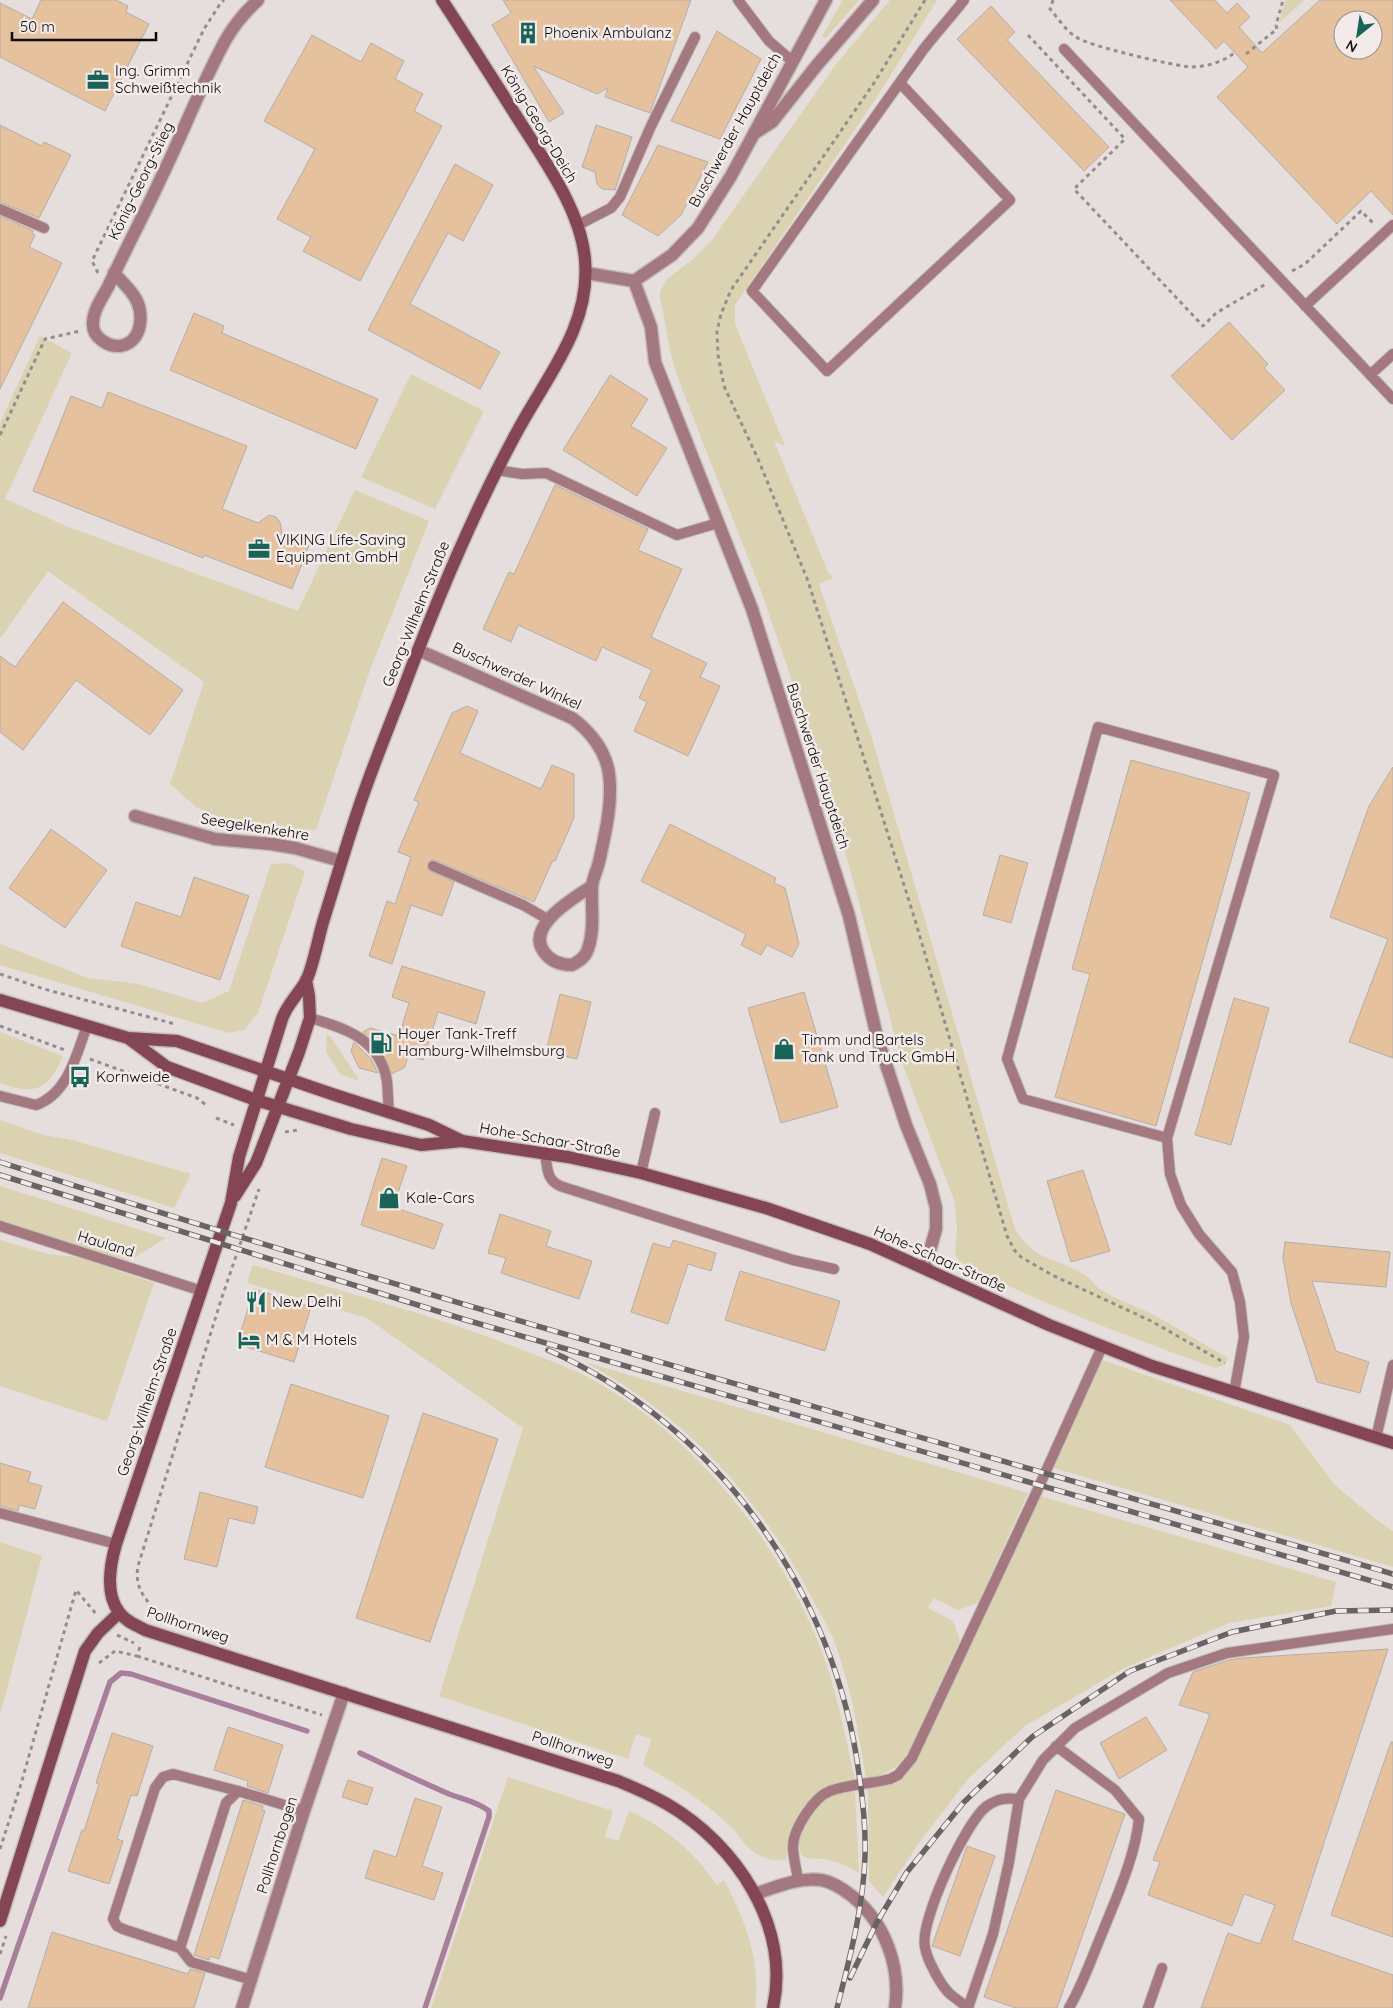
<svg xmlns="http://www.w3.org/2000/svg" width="1393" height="2008" viewBox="0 0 1393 2008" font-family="Quicksand,sans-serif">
  <rect width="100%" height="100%" fill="#e5dedc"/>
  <path fill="#dad2b0" d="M 843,0 L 859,0 L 826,38 L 822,36 Z
    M 890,0 L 937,0 L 877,97 L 735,305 L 735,324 L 785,446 L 774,441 L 828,572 L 833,578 L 819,584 L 871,735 L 1015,1229 C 1035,1263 1058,1257 1086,1276 C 1091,1279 1095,1285 1100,1289 C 1114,1299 1133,1305 1148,1312 C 1175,1326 1201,1343 1228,1358 L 1223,1365 L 1216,1368 C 1130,1338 1045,1305 963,1264 L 956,1257 L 955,1251 L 957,1230 L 955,1203 L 902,1062 L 842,840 L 790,675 L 761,591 L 679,381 L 671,355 L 660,296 L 661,290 L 666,280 L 692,260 L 712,240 L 836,64 Z
    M 1286,0 L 1304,0 L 1279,23 L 1285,2 Z
    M 40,336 L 72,353 L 5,499 L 66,526 L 298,611 L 355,490 L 429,521 L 370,670 L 316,830 L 240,826 L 196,807 L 170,784 L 204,682 L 48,571 L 0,639 L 0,423 Z
    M 411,374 L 484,411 L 435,509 L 361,477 Z
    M 289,863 L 305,872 L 258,1013 L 244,1030 L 229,1033 L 0,965 L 0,944 L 88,978 L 139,984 L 202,1003 L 229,991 L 271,864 Z
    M 0,1032 L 63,1056 C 48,1090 35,1096 0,1083 Z
    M 327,1034 L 330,1036 L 360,1081 L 341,1075 L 326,1052 Z
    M 0,1120 L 43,1135 L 72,1140 L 191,1174 L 174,1208 L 0,1153 Z
    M 0,1186 L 166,1238 L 130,1260 L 93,1252 L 0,1221 Z
    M 0,1240 L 48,1254 L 77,1257 L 154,1283 L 107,1421 L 0,1386 Z
    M 253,1265 C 341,1291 430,1314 515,1347 C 546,1359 578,1370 605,1387 C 701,1444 780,1545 820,1647 C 837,1690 845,1736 855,1780 L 824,1788 L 806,1805 L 796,1818 L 791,1830 L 786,1860 C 775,1861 766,1860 757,1854 C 745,1848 738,1833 728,1824 C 702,1800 674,1782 643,1765 L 651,1739 L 636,1734 L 628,1759 L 439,1696 L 523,1428 L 367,1318 L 247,1283 Z
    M 1102,1360 L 1290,1425 L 1335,1485 L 1374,1518 L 1393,1531 L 1393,1567 L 1054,1468 Z
    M 585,1362 L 1028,1493 L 978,1603 L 958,1610 L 934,1598 L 928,1608 L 953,1621 L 960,1640 L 910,1749 C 900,1768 887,1774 866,1778 C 859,1734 851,1688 836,1646 C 830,1629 820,1614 812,1598 C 761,1498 684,1415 585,1362 Z
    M 1040,1496 L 1336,1582 L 1331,1606 L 1229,1623 L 1124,1668 L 1025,1726 L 968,1779 L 919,1843 L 883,1897 L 869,1881 L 868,1789 C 895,1785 904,1780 919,1757 Z
    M 0,1542 L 42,1556 L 0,1715 Z
    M 508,1777 L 613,1811 L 605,1837 L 618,1841 L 629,1811 C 666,1827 694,1852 717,1885 L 724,1880 C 746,1923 761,1958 755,2008 L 431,2008 Z
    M 855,1792 L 859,1873 C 849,1867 836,1861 824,1859 C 816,1858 808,1860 801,1855 C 793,1832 814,1801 835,1794 C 841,1791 849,1792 855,1792 Z"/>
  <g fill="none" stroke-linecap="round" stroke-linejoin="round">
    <path stroke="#a87f9a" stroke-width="5.5" d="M 360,1753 C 390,1767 419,1781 449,1794 C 462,1799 478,1802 489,1811 L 489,1817 L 425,2008
      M 0,1998 L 110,1682 L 121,1673 L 131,1674 L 307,1731"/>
  </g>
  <path fill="#e5c19e" stroke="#b2aea9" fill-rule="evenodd" d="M 41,0 L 116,0 L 128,6 L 126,12 L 149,24 L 105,111 L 0,57 L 0,3 L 32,19 Z
    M 503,0 L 691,0 L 650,113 L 605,97 L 608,88 L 597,94 L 533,66 L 564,113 L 549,122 L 492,25 L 511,13 Z
    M 1170,0 L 1215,0 L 1227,13 L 1237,3 L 1250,17 L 1239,27 L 1262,53 L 1320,0 L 1393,0 L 1393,215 L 1371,191 L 1337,224 L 1217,97 L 1248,67 L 1224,41 L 1216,49 ZM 1343,20 L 1373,20 L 1373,50 L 1343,50 Z
    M 991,6 L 1015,32 L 1007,40 L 1109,147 L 1084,171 L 957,39 Z
    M 717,31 L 761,59 L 720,139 L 671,121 Z
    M 312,35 L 361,62 L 371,43 L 404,61 L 395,79 L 423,94 L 414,111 L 442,126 L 360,281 L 303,251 L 311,237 L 277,219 L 315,149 L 264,121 Z
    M 0,125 L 42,146 L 44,142 L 71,155 L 39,218 L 0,202 Z
    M 596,125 L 632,137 L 615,190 L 602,189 L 597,184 L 595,172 L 582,167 Z
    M 658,145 L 708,162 L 681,215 L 658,236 L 622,215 Z
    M 455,164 L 493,185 L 463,241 L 448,233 L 410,304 L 500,352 L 480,389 L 368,330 Z
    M 0,216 L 33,231 L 32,233 L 35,235 L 29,247 L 62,263 L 0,389 Z
    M 194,313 L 224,326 L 222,333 L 378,399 L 356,449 L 170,370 Z
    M 1229,322 L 1268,364 L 1264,368 L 1285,390 L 1232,440 L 1171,376 Z
    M 610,375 L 648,399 L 631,426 L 667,448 L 637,496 L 563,450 Z
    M 108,392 L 247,446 L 222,509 L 258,523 L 269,515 L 276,517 L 280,522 L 282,533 L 310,543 L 292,589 L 204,555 L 203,558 L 33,491 L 71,396 L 102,408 Z
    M 555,485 L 648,529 L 638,550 L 682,569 L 651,637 L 707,663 L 700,677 L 720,686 L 688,756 L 634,731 L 647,702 L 639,698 L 652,670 L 602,647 L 596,661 L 518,625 L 511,642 L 483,629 L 509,572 L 514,574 Z
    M 63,602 L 183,690 L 150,735 L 76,680 L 23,750 L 0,732 L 0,656 L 15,667 Z
    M 467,706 L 478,711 L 460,753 L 541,789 L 552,765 L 574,774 L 574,818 L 555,861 L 553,860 L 534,902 L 432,859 L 427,864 L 428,870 L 454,882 L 442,916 L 411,905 L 392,964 L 369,956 L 387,901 L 395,904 L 411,857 L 398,852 L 419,802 L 414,800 L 452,713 Z
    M 1131,760 L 1250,793 L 1156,1126 L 1055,1097 L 1090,974 L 1072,969 Z
    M 1393,767 L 1393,1058 L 1349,1042 L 1388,939 L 1330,917 L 1369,806 Z
    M 670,824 L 776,878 L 774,883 L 785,888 L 799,944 L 792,957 L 767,945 L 761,955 L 741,945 L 746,934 L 641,881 Z
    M 51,829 L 107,870 L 65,928 L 9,888 Z
    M 1000,855 L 1028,863 L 1011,923 L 983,915 Z
    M 194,877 L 249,896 L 220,980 L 121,946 L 136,902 L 181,917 Z
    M 402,966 L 485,992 L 476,1024 L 438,1012 L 423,1060 L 408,1056 L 405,1067 L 392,1074 L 382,1051 L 363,1032 L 370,1028 L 399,1036 L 409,1003 L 392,997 Z
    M 804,992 L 838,1107 L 781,1123 L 748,1008 Z
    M 560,994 L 591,1002 L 577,1059 L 546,1052 Z
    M 1234,998 L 1269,1008 L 1231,1145 L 1195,1135 Z
    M 354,1042 L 371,1059 L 378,1073 L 359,1068 L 351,1051 Z
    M 382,1158 L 407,1166 L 393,1207 L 443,1224 L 434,1249 L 361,1225 Z
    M 1083,1170 L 1110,1251 L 1071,1262 L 1047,1181 Z
    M 500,1214 L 551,1231 L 546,1246 L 592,1261 L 579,1299 L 501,1273 L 506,1258 L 488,1253 Z
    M 673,1240 L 716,1253 L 711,1271 L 688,1264 L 668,1324 L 631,1312 L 653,1243 L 670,1248 Z
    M 1285,1242 L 1390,1252 L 1386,1287 L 1312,1281 L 1336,1351 L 1369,1362 L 1360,1393 L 1317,1382 L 1291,1303 L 1283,1258 Z
    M 740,1271 L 840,1301 L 825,1351 L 725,1320 Z
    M 254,1289 L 311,1307 L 294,1362 L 237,1344 Z
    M 291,1384 L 389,1416 L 363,1498 L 265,1467 Z
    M 423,1413 L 498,1439 L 430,1642 L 356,1618 Z
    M 0,1463 L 31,1472 L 28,1482 L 42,1486 L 35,1509 L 19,1505 L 18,1511 L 0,1506 Z
    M 200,1492 L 258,1507 L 254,1524 L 229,1518 L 217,1567 L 184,1559 Z
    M 1388,1649 L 1292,1940 L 1393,1975 L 1393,2008 L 1201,2008 L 1228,1933 L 1260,1944 L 1275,1905 L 1244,1894 L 1232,1926 L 1148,1895 L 1160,1862 L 1153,1860 L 1210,1714 L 1179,1705 L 1193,1672 L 1229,1660 L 1243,1658 Z
    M 1146,1717 L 1167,1750 L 1119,1779 L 1100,1743 Z
    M 228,1727 L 283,1745 L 268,1793 L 247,1786 L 248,1781 L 214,1770 Z
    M 112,1733 L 153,1746 L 137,1796 L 131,1795 L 117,1839 L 123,1841 L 109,1884 L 68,1871 L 82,1830 L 84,1831 L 99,1784 L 96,1783 Z
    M 1391,1742 L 1393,1742 L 1393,1937 L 1331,1915 Z
    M 348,1780 L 373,1788 L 367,1805 L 342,1797 Z
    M 1056,1790 L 1125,1814 L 1057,2008 L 1016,2008 L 984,1997 Z
    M 415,1798 L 442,1807 L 422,1866 L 443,1873 L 434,1900 L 365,1878 L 374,1850 L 396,1857 Z
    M 243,1800 L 263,1806 L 262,1810 L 265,1811 L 219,1959 L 210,1956 L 209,1960 L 194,1955 Z
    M 967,1846 L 995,1856 L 960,1956 L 932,1946 Z
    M 52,1932 L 188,1974 L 190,1969 L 205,1973 L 194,2008 L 28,2008 Z"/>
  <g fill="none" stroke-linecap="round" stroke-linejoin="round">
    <g stroke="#c3bcbb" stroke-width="12">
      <path id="lane" d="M 738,0 L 769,41 L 792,61
        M 1064,49 L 1393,399
        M 900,83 L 1010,200 L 827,371 L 752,291 C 808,211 866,130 923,50 C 936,33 951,17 964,0
        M 0,209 L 44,228
        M 578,225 L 611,208 L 620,197 L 651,126 L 695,37
        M 1305,306 L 1393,225
        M 1370,375 L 1393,354
        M 496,470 L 522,474 L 546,473 L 677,535 L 718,523
        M 433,866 L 523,905 L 549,920
        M 310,1018 C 345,1028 380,1039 387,1081 C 388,1091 388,1102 389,1112
        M 0,1096 L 36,1105 C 68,1094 76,1055 87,1026
        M 1167,1138 L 1023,1099 L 1007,1059 L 1098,727 L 1274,775 L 1167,1138 L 1170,1174 L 1181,1205 L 1199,1234 L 1232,1272 L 1240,1302 L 1244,1337 L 1234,1393
        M 545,1154 C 548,1169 546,1179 560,1186 L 793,1260 L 834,1269
        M 641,1173 L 655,1113
        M 0,1226 L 202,1291
        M 1376,1438 L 1393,1365
        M 0,1513 L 116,1544
        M 1056,1746 L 1115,1790 L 1139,1819 C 1135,1857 1117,1896 1103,1931 C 1092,1957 1083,1984 1069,2008
        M 798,1881 C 797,1870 793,1858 793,1847 C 793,1829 814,1797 830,1791 C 849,1784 871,1784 890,1779 L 898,1775 L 912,1758 L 1032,1502 L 1102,1347
        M 180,1948 L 123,1929 L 117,1926 L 113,1919 L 155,1788 L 163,1777 L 173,1774 L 238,1791
        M 252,1980 L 191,1962 L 180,1948 L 226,1803 L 238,1791 L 304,1811
        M 968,2008 L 993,1934 L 1009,1862 L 1019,1799 L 1043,1760 L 1075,1728 L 1168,1673 L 1227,1653 L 1393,1629
        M 968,2008 C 962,2003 956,1999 950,1994 C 941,1986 927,1960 925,1947 C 919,1922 966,1821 987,1806 C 999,1798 1006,1798 1019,1799
        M 1148,2008 L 1162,1968"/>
    </g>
    <g stroke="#c3bcbb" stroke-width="15">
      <path id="street" d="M 755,133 L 772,122 L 817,65 L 873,0
        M 114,273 C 121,281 129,288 134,296 C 145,311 143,343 120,346 C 109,347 93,338 93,325 C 92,312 102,298 108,287 C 125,250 144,215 161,178 C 183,133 201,85 225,41 C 234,25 245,12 258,0
        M 586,273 L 634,281 L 672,255 L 698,228 L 731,176 L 826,0
        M 634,281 L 651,327 L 655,362 L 752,609 L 849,916 L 877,1037 L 906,1125 L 930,1184 L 936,1208 L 936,1229 L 925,1268
        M 418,650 L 572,718 C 590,731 606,751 609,774 C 613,802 605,835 599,862 C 597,871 592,879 592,888 C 591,909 595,929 588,949 C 585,958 579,961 572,965 C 561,965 551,962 544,952 C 525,926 574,898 592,886
        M 135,816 L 215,839 L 271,844 L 295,848 L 341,861
        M 755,1894 C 776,1887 799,1877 821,1880 C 833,1882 843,1889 852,1896 C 885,1923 901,1966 895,2008
        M 242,2008 L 304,1811 L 344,1693"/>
    </g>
    <g stroke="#c3bcbb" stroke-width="15">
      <path id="secondary" d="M 442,0 C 467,38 491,76 515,114 C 542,157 581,209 585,260 C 591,326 547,376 518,430 C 471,516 434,606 400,698 C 387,731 374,764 362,798 C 348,839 336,880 323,922 C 318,939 313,967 306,981 C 298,995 287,1004 282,1019 L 239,1157 L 231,1203 L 116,1544 C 110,1565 105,1594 119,1612 C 125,1621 136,1625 145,1630 L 618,1781 C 635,1788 651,1795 667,1804 C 736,1844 791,1926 773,2008
        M 0,1000 L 128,1038 L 177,1041 L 335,1095 L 429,1125 L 462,1141
        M 128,1038 L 167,1067 L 256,1100 L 351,1129 L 421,1145 L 462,1141 L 568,1157 L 641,1173 L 766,1208 L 870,1244 L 1049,1325 L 1152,1366 L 1393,1443
        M 235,1196 L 256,1163 L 299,1052 L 310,1018 L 309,996 L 306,980
        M 0,1921 L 85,1651 L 98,1633 L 119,1613"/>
    </g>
    <path stroke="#948f8d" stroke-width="3" stroke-dasharray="4 4" stroke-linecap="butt" d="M 925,0 L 874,83 L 731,290 L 721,314 L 717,331 L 718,355 L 724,386 L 758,459 L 808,581 L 916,923 L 1007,1236 L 1015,1251 L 1021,1257 L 1052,1275 L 1151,1321 L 1225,1363
      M 1053,0 L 1050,9 C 1058,18 1066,31 1076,37 C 1088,46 1175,66 1191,67 C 1206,67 1223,62 1234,53
      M 1028,35 L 1125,139 L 1074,189 L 1203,326 L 1216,313 L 1266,284
      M 1246,54 L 1277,29 L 1276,25 L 1283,0
      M 1292,271 L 1305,264 L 1361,211 L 1374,224
      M 98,273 L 92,261 L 204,29 L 220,4 L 224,0
      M 0,435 L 45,339 L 80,331
      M 0,974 L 44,989 L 175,1024
      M 0,1026 L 65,1050
      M 90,1059 L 197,1098 L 206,1105
      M 216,1118 L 234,1125
      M 285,1132 L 298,1130
      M 150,1616 L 153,1608 C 141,1594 135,1584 138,1566 L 222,1297 L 259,1189
      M 117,1635 L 134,1643
      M 137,1656 L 322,1715
      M 99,1663 L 115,1651 L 137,1656 L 141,1643
      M 0,1849 L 21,1784 L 76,1590 L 97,1615
      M 0,1954 L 6,1936"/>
    <use href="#lane" stroke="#a4787f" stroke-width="10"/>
    <use href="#street" stroke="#a4787f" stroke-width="12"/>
    <use href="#secondary" stroke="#834652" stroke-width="12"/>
    <g stroke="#696464" stroke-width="5.5">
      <path id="rail" d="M 0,1162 C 461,1309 928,1438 1393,1574
        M 0,1175 L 466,1320 L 1393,1587
        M 548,1350 C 717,1425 835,1591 859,1774 C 863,1801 866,1829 865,1857 C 863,1909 850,1957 837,2008
        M 850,1978 L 877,1922 L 907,1872 L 964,1802 L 1032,1737 L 1130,1671 L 1232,1632 L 1336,1611 L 1393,1610"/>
    </g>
    <use href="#rail" stroke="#f2ebe9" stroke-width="4" stroke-dasharray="11" stroke-linecap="butt"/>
  </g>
  <defs>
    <g id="building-bare" transform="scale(1.725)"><path d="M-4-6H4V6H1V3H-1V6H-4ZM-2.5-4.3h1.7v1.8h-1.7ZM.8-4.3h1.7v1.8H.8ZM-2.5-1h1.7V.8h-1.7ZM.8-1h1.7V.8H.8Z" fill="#196359" stroke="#f2ebe9" stroke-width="2.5" paint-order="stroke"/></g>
    <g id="office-bare" transform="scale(1.725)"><path d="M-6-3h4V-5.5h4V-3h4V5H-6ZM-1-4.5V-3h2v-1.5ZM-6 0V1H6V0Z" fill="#196359" stroke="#f2ebe9" stroke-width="2.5" paint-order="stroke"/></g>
    <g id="fuel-bare" transform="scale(1.725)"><path d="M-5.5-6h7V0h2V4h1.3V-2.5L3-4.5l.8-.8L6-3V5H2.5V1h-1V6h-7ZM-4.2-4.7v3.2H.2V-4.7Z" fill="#196359" stroke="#f2ebe9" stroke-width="2.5" paint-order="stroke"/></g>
    <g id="shop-bare" transform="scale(1.725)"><path d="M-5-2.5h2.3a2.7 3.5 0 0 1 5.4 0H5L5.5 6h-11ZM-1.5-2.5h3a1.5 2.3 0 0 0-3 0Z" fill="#196359" stroke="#f2ebe9" stroke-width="2.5" paint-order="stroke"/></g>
    <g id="bus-bare" transform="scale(1.725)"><path d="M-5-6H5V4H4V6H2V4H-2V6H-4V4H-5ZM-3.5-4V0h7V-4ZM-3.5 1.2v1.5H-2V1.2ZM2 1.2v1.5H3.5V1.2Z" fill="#196359" stroke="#f2ebe9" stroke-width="2.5" paint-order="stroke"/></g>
    <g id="restaurant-bare" transform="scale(1.725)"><path d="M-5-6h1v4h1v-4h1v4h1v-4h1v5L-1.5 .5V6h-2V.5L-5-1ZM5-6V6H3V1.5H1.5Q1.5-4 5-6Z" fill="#196359" stroke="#f2ebe9" stroke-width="2.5" paint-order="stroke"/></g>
    <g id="hotel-bare" transform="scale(1.725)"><path d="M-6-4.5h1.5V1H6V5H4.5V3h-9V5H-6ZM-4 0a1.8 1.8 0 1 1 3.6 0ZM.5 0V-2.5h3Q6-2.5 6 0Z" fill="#196359" stroke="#f2ebe9" stroke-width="2.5" paint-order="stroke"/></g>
  </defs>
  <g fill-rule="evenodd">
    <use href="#building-bare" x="528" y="33"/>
    <use href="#office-bare" x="98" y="80"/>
    <use href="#office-bare" x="259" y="549"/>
    <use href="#fuel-bare" x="381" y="1043"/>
    <use href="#shop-bare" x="784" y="1049"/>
    <use href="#bus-bare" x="80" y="1077"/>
    <use href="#shop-bare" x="389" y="1198"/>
    <use href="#restaurant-bare" x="256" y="1302"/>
    <use href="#hotel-bare" x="249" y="1340"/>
  </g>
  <g text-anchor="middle" stroke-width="5" stroke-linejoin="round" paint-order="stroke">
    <g font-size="15" fill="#0e0b0b" stroke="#f2ebe9" text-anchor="start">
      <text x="544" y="38">Phoenix Ambulanz</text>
      <text x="115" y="76">Ing. Grimm<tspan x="115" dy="17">Schweißtechnik</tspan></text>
      <text x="276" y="545">VIKING Life-Saving<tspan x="276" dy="17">Equipment GmbH</tspan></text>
      <text x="398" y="1039">Hoyer Tank-Treff<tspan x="398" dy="17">Hamburg-Wilhelmsburg</tspan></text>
      <text x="801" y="1045">Timm und Bartels<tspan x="801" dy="17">Tank und Truck GmbH</tspan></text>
      <text x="96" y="1082">Kornweide</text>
      <text x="406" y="1203">Kale-Cars</text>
      <text x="272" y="1307">New Delhi</text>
      <text x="266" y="1345">M &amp; M Hotels</text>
    </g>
    <g font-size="15" fill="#0e0b0b" stroke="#f2ebe9">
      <text transform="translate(539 124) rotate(59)" y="5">König-Georg-Deich</text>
      <text transform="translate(735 130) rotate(-61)" y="5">Buschwerder Hauptdeich</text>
      <text transform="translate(141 181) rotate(-64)" y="5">König-Georg-Stieg</text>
      <text transform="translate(416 614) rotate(-68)" y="5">Georg-Wilhelm-Straße</text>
      <text transform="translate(517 676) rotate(25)" y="5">Buschwerder Winkel</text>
      <text transform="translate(818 766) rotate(72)" y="5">Buschwerder Hauptdeich</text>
      <text transform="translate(255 827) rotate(9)" y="5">Seegelkenkehre</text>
      <text transform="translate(550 1140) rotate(10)" y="5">Hohe-Schaar-Straße</text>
      <text transform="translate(106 1244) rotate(17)" y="5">Hauland</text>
      <text transform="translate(940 1259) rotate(24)" y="5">Hohe-Schaar-Straße</text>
      <text transform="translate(147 1402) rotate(-71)" y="5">Georg-Wilhelm-Straße</text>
      <text transform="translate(188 1625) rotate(18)" y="5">Pollhornweg</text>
      <text transform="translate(573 1749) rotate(18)" y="5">Pollhornweg</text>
      <text transform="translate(277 1845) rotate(-72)" y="5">Pollhornbogen</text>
    </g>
  </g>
  <g transform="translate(1358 35) rotate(210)"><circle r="24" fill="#f2ebe9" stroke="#979190"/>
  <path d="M0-4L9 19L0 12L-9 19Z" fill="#196359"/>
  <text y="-8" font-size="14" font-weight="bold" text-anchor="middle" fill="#0e0b0b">N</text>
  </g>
  <path d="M12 32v8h144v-8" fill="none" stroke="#0e0b0b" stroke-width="2.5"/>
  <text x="20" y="32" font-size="15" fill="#0e0b0b" stroke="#f2ebe9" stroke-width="4" paint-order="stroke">50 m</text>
</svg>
